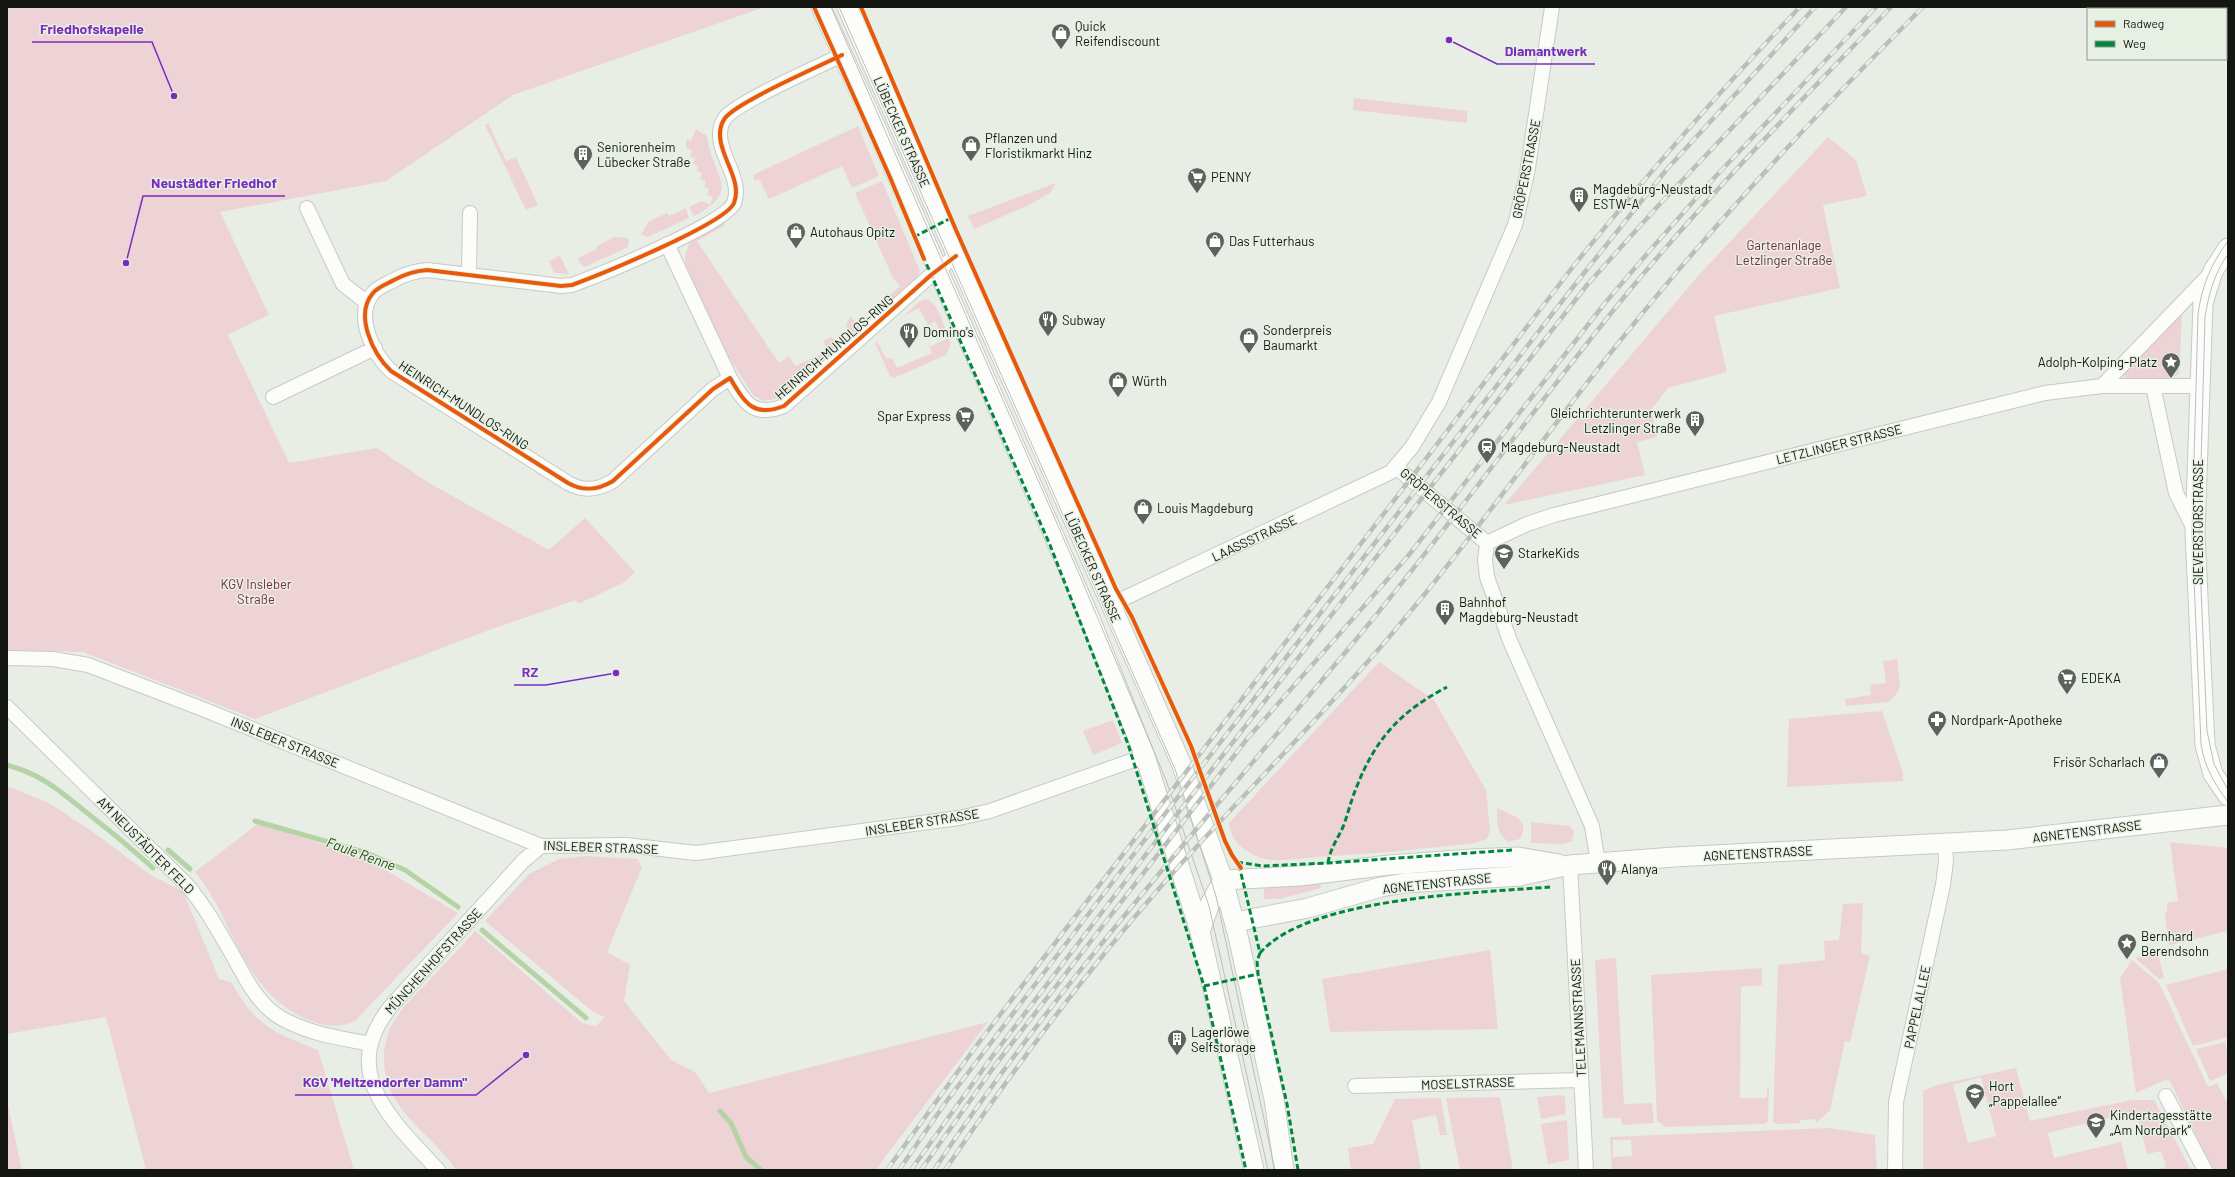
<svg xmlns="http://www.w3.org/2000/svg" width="2235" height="1177" viewBox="0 0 2235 1177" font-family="Barlow,sans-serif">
  <rect width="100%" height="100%" fill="#e8eee6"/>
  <path fill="#edd3d5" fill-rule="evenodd" d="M 7,7 L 765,7 L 513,95 L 386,181 L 220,212 L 269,315 L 228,335 L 289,463 L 377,448 L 429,483 L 549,550 L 585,518 L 635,572 L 623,583 L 578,604 L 576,600 L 492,629 L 255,719 L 83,652 L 7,650 Z
    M 1354,98 L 1467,111 L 1467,123 L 1353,110 Z
    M 488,123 L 506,161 L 516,157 L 538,205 L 526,210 L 485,125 Z
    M 858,126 L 879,176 L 852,188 L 842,166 L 769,199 L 759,179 L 755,181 L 753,175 Z
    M 696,129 L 707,136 C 712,178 744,189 694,216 L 689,207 L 701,201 L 710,204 L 713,197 L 707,195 L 709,189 L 704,187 L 706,181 L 700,179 L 702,173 L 697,171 L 698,166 L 693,164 L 695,158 L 690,156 L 692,150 L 686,148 L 686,139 L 691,141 Z
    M 1828,137 L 1856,160 L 1867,196 L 1823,205 L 1840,288 L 1714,316 L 1727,372 L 1668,388 L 1651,410 L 1657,437 L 1637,442 L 1645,475 L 1504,505 L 1698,276 Z
    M 882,181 L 920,271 L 915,279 L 859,332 L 853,332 L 846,326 L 850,316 L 859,325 L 900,286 L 893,278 L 855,193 Z
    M 1056,183 L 1050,193 L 1029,205 L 974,229 L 968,216 Z
    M 686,208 L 689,218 L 648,237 L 641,234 L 649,221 L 667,213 L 669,216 Z
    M 722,221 L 725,222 L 724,226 L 697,241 L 779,363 L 789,356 L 795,366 L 828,351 L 823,341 L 831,337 L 838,340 L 836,353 L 822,367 L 778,398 L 764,401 L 753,395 L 720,343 L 685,262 L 686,252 L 691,240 Z
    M 614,237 L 629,238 L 628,247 L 585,267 L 581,264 L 578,258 L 597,249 L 597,246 Z
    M 560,256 L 569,274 L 554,273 L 549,261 Z
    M 925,299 C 934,298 946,324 945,332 L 941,333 L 935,321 L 928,325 L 919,308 L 904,316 L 919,302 Z
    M 2180,312 L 2182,314 L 2179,374 L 2166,380 L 2128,382 L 2123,375 Z
    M 948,338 L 951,343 L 946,355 L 894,378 L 890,376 L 875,343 L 877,341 L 886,359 L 892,358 L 897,368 L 932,353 L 929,345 L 931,346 Z
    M 1897,659 L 1900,687 L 1895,696 L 1888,702 L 1846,706 L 1845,699 L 1871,695 L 1870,685 L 1886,683 L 1883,661 Z
    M 1379,662 L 1434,700 L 1486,790 L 1490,831 L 1487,839 L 1476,843 C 1423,849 1370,854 1316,857 C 1300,858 1277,863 1262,858 C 1245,853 1230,841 1229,823 Z
    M 1882,711 L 1903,773 L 1903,781 L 1787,787 L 1789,719 Z
    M 1113,720 L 1122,743 L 1093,755 L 1083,731 Z
    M 7,786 L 49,803 L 93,832 L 152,876 L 183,891 L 219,979 L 231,982 C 257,1027 271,1031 318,1050 L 354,1170 L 146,1170 L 106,1017 L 7,1034 Z
    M 1497,808 C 1511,815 1532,819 1520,839 L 1508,842 C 1496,832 1497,822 1497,808 Z
    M 1531,822 L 1570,826 L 1574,831 L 1572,841 L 1564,844 L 1531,843 Z
    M 259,823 L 367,859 L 458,913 L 356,1020 C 341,1028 327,1027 311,1021 C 270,1006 247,968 229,930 C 224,920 220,909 214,900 C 209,890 202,881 195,872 Z
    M 2170,842 L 2228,848 L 2228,931 L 2170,945 L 2168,943 L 2165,912 L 2167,911 L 2167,905 L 2169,902 L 2178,901 Z
    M 585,856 L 637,859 L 642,867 L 607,952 L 630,965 L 624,1001 L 671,1060 L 695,1072 L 709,1093 L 988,1022 L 882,1161 L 877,1170 L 456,1170 C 439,1144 411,1126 395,1099 C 380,1075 380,1042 396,1018 C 404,1005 417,993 428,982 C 443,965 460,948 475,931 L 582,1023 L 596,1026 L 605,1017 L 593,1012 L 485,921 L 529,874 L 559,859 Z
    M 1320,882 L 1321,888 L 1279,899 L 1264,899 L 1264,885 Z
    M 1863,903 L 1861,953 L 1870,956 L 1850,1042 L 1845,1041 L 1830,1110 L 1816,1123 L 1815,1119 L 1801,1120 L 1800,1123 L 1776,1124 L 1773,1122 L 1778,965 L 1825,960 L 1824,941 L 1839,940 L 1843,904 Z
    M 1490,950 L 1498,1029 L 1330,1032 L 1322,979 Z
    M 2158,953 L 2164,978 L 2159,979 L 2135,958 Z
    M 1616,958 L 1624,1104 L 1652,1103 L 1654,1123 L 1622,1125 L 1621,1118 L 1603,1118 L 1595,960 Z
    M 2132,960 L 2159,983 L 2208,1087 L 2217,1083 L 2228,1104 L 2228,1170 L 2213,1170 L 2170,1081 L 2165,1080 L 2136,1093 L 2120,978 Z
    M 1762,968 L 1762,985 L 1741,987 L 1740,1098 L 1767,1098 L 1767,1087 L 1769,1087 L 1768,1121 L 1765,1124 L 1666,1127 L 1657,1121 L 1651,975 Z
    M 2228,969 L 2228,1037 L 2193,1046 L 2166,985 Z
    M 2225,1042 L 2228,1055 L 2228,1073 L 2210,1081 L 2196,1049 Z
    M 2016,1068 L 2030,1121 L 2132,1100 L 2154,1100 L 2191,1170 L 2154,1170 L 2166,1167 L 2161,1151 L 2147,1154 L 2136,1111 L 2048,1133 L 2054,1158 L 2121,1142 L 2128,1170 L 1923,1170 L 1923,1091 L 1937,1085 ZM 1981,1077 L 1996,1136 L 1968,1143 L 1953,1085 Z
    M 1561,1095 L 1565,1097 L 1566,1114 L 1541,1119 L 1537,1097 Z
    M 1500,1097 L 1513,1170 L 1460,1170 L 1446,1098 Z
    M 1441,1098 L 1447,1135 L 1440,1135 L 1436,1115 L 1412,1120 L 1421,1170 L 1351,1170 L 1348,1148 L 1373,1144 L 1395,1099 Z
    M 7,1101 L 22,1170 L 7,1170 Z
    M 1567,1120 L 1569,1160 L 1548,1164 L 1541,1124 Z
    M 1829,1128 L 1875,1135 L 1877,1170 L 1612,1170 L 1610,1137 ZM 1613,1140 L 1631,1140 L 1632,1156 L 1613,1157 Z"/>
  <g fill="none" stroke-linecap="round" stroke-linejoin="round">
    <path stroke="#b6d3a6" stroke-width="5" d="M 7,765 C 46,776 62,793 92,817 C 113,833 133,850 153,868
      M 255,821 L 367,853 L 405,870 L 458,907
      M 168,850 L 190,869
      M 482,930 L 586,1018
      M 720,1111 L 731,1123 L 746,1157 L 761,1170"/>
    <g stroke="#c6cac4" stroke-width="16">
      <path id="street" d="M 842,55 C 820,66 737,102 725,118 C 718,128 719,139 723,150 C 728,167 741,185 734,203 C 725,224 599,275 572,285 L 561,286 L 427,270 C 414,271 405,274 394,280 C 387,284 378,287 373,293 C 354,315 373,354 391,371 L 568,483 C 584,492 598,490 613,481 L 713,389 L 730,378 C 745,403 753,418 784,406 L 931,275 L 956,256
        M 307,208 L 343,284 L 367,303
        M 667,244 L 730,378
        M 469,274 L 470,213
        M 2102,386 L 2211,273
        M 2153,386 L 2176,493 L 2194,529
        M 273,397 L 375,348
        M 1397,468 L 1487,543
        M 1487,543 L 1527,524 L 1554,515 L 2045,393 L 2102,386 L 2200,386
        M 1487,543 L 1485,560 L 1487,577 L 1510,641 L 1592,826 L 1598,863
        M 1110,605 L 1391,472 L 1412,447 L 1439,402 L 1515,225 L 1527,174 L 1552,7
        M 7,658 L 53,659 L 88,665 L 200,708 L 541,846 L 626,845 L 696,853 L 959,818 L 990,811 L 1145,756
        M 7,707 L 187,885 C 205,906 218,930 232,954 C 245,977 257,1004 281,1018 C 309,1034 340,1038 371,1044
        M 1570,865 L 1586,1170
        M 1355,1086 L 1581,1080
        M 2166,1096 L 2205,1170
        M 438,1170 C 393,1121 336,1072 392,1005 L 523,861 L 541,846
        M 1895,1170 L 1896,1102 L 1943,885 L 1946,861 L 1945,844"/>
    </g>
    <g stroke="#c6cac4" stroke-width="21">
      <path id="secondary" d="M 821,7 L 876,128 L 1089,616 L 1145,756 L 1200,932 L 1254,1170
        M 847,7 L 1181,763 L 1223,880 L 1238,936 L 1274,1099 L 1284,1170
        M 2228,248 L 2213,271 L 2203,303 L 2195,533 L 2205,745 L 2213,774 L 2228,796
        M 1223,880 L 1300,876 L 1389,865 L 1471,859 L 1518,857 L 1559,864
        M 1235,922 L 1308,908 L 1381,887 L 1405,883 L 1520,876 L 1570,865 L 1674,857 L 2007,840 L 2228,815
        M 1200,932 L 1209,906 L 1223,880"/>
    </g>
    <use href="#street" stroke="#fcfcfb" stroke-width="14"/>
    <use href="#secondary" stroke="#fcfcfb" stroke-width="19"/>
    <path stroke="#bcbebc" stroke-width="1" d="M 831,7 L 1080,576 L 1166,780 L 1209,906 L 1268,1170
      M 839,7 L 1175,769 L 1216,896 L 1275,1170
      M 2228,241 C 2211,264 2202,285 2198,314 L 2192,532 L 2201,744 C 2204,766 2215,785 2228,802
      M 2228,254 C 2214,274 2209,293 2205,317 L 2199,540 L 2207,731 L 2214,764 L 2228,790"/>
    <g stroke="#bcbebc" stroke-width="4.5">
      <path id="rail" d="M 887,1170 L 977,1045 L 1575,264 C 1647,175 1721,89 1800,7
        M 899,1170 L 946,1102 L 1140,846 L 1584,273 L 1667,169 L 1815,7
        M 911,1170 L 991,1058 L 1144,857 L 1587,285 L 1658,206 L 1846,7
        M 921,1170 L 996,1064 L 1247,739 L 1408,556 L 1605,303 L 1652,248 L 1715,177 L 1876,7
        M 934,1170 C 1061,978 1217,808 1363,631 C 1455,520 1538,402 1629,291 C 1711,192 1802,100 1891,7
        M 945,1170 C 1012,1071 1084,974 1163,884 C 1237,800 1317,722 1390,636 C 1471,541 1542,438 1620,341 C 1714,223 1817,113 1923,7"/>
    </g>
    <use href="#rail" stroke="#e7f1e3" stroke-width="3" stroke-dasharray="9" stroke-linecap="butt"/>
    <path stroke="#00873e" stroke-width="3" stroke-dasharray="6 3" stroke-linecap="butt" d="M 914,237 L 951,218
      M 923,256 L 1050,545 L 1128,744 L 1204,986 L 1246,1170
      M 1237,862 L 1263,866 L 1328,863 L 1512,850
      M 1328,863 C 1330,849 1337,840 1343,827 C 1348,814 1351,800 1357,786 C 1376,738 1401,711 1447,687
      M 1239,865 L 1260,953 L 1257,961 L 1258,974 L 1287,1104 L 1298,1170
      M 1260,953 C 1308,897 1478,893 1550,887
      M 1204,986 L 1258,974"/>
    <g stroke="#e7f1e3" stroke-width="6">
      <path id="cycleway" d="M 814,7 L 889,175 L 924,259
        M 861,7 L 956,230 L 1044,428 L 1116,589 L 1132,617 L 1191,746 L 1225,841 L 1232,855 L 1241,868
        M 842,55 C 820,66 737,102 725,118 C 718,128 719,139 723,150 C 728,167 741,185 734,203 C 725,224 599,275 572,285 L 561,286 L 427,270 C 414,271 405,274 394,280 C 387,284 378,287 373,293 C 354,315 373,354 391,371 L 568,483 C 584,492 598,490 613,481 L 713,389 L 730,378 C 745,403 753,418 784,406 L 931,275 L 956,256"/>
    </g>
    <use href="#cycleway" stroke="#e8590c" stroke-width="4"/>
  </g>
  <defs>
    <g id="shop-pin" transform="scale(1)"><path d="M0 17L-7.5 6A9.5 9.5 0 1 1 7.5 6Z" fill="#5e625c" stroke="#e7f1e3"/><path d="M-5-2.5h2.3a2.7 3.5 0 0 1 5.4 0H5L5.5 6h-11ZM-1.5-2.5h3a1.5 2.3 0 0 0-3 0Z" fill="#fff"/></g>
    <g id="building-pin" transform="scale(1)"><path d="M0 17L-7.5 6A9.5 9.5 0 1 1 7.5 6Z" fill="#5e625c" stroke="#e7f1e3"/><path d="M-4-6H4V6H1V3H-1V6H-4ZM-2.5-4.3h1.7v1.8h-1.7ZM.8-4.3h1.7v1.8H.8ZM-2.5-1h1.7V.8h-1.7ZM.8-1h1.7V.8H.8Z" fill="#fff"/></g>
    <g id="supermarket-pin" transform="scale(1)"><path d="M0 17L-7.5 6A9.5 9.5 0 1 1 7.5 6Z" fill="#5e625c" stroke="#e7f1e3"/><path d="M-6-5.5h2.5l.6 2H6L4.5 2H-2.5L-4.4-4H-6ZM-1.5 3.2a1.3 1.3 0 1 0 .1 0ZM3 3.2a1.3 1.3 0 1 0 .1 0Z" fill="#fff"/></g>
    <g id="restaurant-pin" transform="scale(1)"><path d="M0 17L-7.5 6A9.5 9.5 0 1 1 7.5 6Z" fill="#5e625c" stroke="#e7f1e3"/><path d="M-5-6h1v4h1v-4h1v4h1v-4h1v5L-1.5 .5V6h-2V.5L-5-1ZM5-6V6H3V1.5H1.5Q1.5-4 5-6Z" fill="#fff"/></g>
    <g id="sight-pin" transform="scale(1)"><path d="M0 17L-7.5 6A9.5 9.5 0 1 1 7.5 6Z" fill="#5e625c" stroke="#e7f1e3"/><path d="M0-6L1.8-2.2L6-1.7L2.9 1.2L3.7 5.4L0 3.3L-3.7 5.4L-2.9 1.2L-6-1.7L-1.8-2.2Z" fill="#fff"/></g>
    <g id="station-pin" transform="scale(1)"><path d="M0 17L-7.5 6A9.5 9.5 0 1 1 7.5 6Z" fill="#5e625c" stroke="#e7f1e3"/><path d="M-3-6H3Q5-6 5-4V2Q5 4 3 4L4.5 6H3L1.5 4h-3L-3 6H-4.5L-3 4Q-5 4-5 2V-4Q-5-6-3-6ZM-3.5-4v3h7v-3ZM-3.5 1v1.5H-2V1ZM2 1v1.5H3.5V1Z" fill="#fff"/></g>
    <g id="school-pin" transform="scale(1)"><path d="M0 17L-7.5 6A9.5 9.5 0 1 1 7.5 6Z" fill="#5e625c" stroke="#e7f1e3"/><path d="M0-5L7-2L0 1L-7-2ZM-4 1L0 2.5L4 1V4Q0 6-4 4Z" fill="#fff"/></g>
    <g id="pharmacy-pin" transform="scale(1)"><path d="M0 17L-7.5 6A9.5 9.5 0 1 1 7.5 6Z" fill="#5e625c" stroke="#e7f1e3"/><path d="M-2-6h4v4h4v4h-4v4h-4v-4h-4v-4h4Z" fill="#fff"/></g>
  </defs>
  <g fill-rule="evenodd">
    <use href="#shop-pin" x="1061" y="33"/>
    <use href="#shop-pin" x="971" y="145"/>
    <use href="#building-pin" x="583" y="154"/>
    <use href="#supermarket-pin" x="1197" y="177"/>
    <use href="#building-pin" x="1579" y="196"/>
    <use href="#shop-pin" x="796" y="232"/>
    <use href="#shop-pin" x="1215" y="241"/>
    <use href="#restaurant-pin" x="1048" y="320"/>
    <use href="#restaurant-pin" x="909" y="332"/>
    <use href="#shop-pin" x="1249" y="337"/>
    <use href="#sight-pin" x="2171" y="362"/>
    <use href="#shop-pin" x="1118" y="381"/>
    <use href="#supermarket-pin" x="965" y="416"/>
    <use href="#building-pin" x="1695" y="420"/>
    <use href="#station-pin" x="1487" y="447"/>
    <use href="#shop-pin" x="1143" y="508"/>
    <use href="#school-pin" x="1504" y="553"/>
    <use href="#building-pin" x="1445" y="609"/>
    <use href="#supermarket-pin" x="2067" y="678"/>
    <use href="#pharmacy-pin" x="1937" y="720"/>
    <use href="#shop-pin" x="2159" y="762"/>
    <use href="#restaurant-pin" x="1607" y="869"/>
    <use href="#sight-pin" x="2127" y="943"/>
    <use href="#building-pin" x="1177" y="1039"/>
    <use href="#school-pin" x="1975" y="1093"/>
    <use href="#school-pin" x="2096" y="1122"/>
  </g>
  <g text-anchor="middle" stroke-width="3" stroke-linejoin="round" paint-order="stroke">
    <g font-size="13" fill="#131611" stroke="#e7f1e3" text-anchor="start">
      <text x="1075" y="31">Quick<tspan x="1075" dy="15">Reifendiscount</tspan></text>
      <text x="985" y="143">Pflanzen und<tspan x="985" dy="15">Floristikmarkt Hinz</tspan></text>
      <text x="597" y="152">Seniorenheim<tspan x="597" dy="15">Lübecker Straße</tspan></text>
      <text x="1211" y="182">PENNY</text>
      <text x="1593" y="194">Magdeburg-Neustadt<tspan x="1593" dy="15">ESTW-A</tspan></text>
      <text x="810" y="237">Autohaus Opitz</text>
      <text x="1229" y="246">Das Futterhaus</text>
      <text x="1062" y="325">Subway</text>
      <text x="1263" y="335">Sonderpreis<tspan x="1263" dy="15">Baumarkt</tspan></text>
      <text x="923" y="337">Domino's</text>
      <text x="2157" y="367" text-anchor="end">Adolph-Kolping-Platz</text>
      <text x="1132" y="386">Würth</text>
      <text x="1681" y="418" text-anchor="end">Gleichrichterunterwerk<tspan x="1681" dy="15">Letzlinger Straße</tspan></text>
      <text x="951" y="421" text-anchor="end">Spar Express</text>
      <text x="1501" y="452">Magdeburg-Neustadt</text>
      <text x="1157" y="513">Louis Magdeburg</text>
      <text x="1518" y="558">StarkeKids</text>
      <text x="1459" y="607">Bahnhof<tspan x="1459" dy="15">Magdeburg-Neustadt</tspan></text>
      <text x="2081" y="683">EDEKA</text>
      <text x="1951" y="725">Nordpark-Apotheke</text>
      <text x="2145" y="767" text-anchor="end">Frisör Scharlach</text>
      <text x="1621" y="874">Alanya</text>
      <text x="2141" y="941">Bernhard<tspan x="2141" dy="15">Berendsohn</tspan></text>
      <text x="1191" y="1037">Lagerlöwe<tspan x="1191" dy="15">Selfstorage</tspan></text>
      <text x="1989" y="1091">Hort<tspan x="1989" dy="15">„Pappelallee“</tspan></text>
      <text x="2110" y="1120">Kindertagesstätte<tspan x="2110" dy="15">„Am Nordpark“</tspan></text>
    </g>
    <g font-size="13" fill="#131611" stroke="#e7f1e3">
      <text transform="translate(902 132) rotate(66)" y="5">LÜBECKER STRASSE</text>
      <text transform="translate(1526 169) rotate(-79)" y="5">GRÖPERSTRASSE</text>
      <text transform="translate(834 347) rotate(-41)" y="5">HEINRICH-MUNDLOS-RING</text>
      <text transform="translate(464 405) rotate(33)" y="5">HEINRICH-MUNDLOS-RING</text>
      <text transform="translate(1839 444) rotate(-14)" y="5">LETZLINGER STRASSE</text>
      <text transform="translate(1441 503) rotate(40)" y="5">GRÖPERSTRASSE</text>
      <text transform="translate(2198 522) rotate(-90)" y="5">SIEVERSTORSTRASSE</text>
      <text transform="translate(1254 538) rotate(-25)" y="5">LAASSSTRASSE</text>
      <text transform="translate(1093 567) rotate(66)" y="5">LÜBECKER STRASSE</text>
      <text transform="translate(285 742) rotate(22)" y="5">INSLEBER STRASSE</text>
      <text transform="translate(922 822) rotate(-9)" y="5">INSLEBER STRASSE</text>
      <text transform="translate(2087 831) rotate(-7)" y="5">AGNETENSTRASSE</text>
      <text transform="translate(146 845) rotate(45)" y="5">AM NEUSTÄDTER FELD</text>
      <text transform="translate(601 847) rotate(2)" y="5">INSLEBER STRASSE</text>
      <text transform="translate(1758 853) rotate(-3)" y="5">AGNETENSTRASSE</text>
      <text transform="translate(1437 883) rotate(-6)" y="5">AGNETENSTRASSE</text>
      <text transform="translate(433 961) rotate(-48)" y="5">MÜNCHENHOFSTRASSE</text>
      <text transform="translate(1917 1007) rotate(-78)" y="5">PAPPELALLEE</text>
      <text transform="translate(1578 1018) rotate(-93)" y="5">TELEMANNSTRASSE</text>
      <text transform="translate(1468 1083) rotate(-2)" y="5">MOSELSTRASSE</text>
    </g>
    <g font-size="13" fill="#7d2641" stroke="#e7f1e3">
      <text x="1784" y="250">Gartenanlage<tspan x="1784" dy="15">Letzlinger Straße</tspan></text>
      <text x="256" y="589">KGV Insleber<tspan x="256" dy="15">Straße</tspan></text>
    </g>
    <g font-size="14" font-style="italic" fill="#234708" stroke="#e7f1e3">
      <text transform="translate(361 854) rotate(20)" y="5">Faule Renne</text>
    </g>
  </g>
  <path fill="none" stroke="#7b2cbf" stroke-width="1.5" d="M174 96L152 42H32M1449 40L1497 64H1595M126 263L143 196H285M616 673L546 685H514M526 1055L476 1095H295"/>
  <g fill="#7b2cbf" stroke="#e7f1e3" stroke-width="1.5">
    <circle cx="174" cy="96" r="4"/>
    <circle cx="1449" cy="40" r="4"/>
    <circle cx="126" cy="263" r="4"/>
    <circle cx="616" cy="673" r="4"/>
    <circle cx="526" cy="1055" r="4"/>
  </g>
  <g font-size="14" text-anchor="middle" font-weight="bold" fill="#7b2cbf" stroke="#e7f1e3" stroke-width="3" stroke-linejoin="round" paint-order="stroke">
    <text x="92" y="34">Friedhofskapelle</text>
    <text x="1546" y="56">Diamantwerk</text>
    <text x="214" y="188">Neustädter Friedhof</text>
    <text x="530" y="677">RZ</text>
    <text x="385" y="1087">KGV 'Meitzendorfer Damm"</text>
  </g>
  <rect width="2235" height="1177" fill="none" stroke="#131611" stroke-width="16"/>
  <rect x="2087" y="8" width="140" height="52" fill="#e7f1e3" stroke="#92998f"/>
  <rect x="2095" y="21" width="20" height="6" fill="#e8590c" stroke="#92998f"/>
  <text x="2123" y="28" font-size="12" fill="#131611">Radweg</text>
  <rect x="2095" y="41" width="20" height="6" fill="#00873e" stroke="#92998f"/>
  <text x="2123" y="48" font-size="12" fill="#131611">Weg</text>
</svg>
